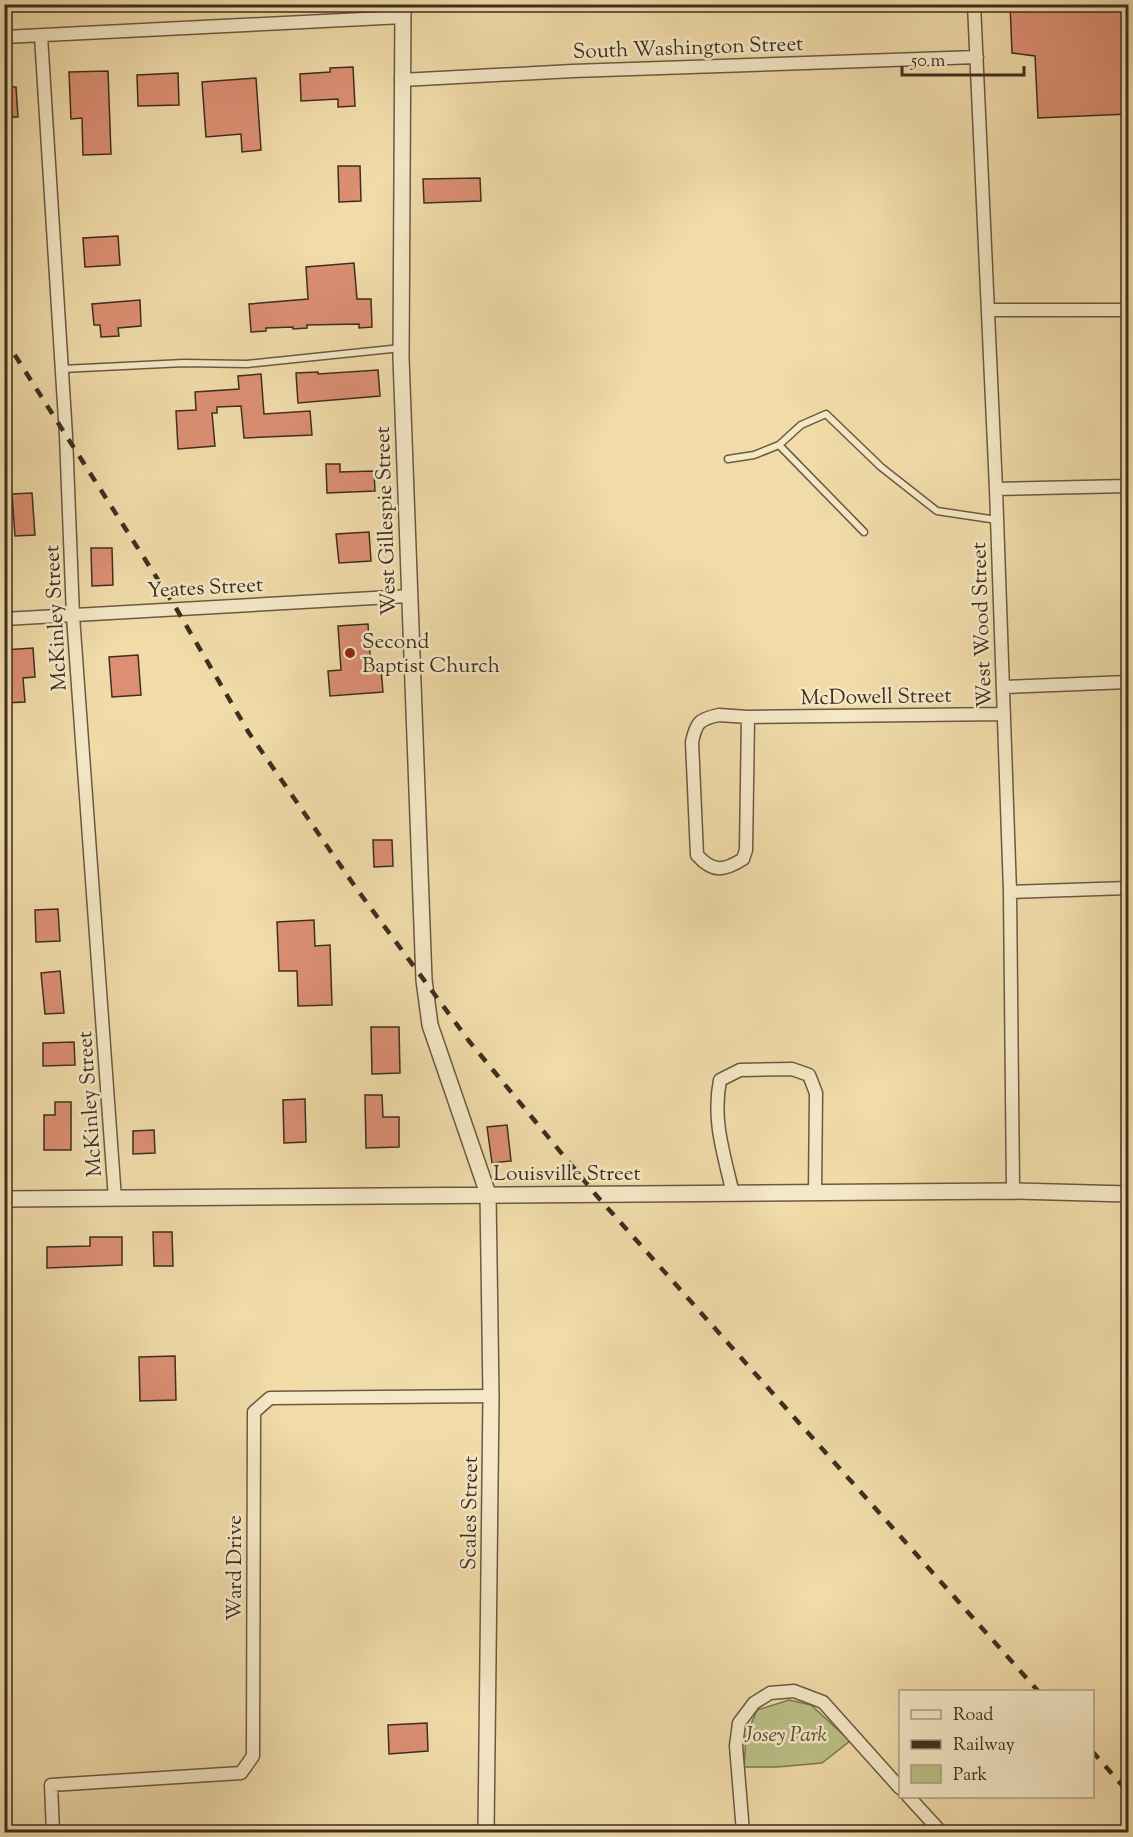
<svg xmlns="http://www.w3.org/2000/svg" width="1133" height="1837" viewBox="0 0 1133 1837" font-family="'Sorts Mill Goudy',serif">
  <rect width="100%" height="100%" fill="#f0dba9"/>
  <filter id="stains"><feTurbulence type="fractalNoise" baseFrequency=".00333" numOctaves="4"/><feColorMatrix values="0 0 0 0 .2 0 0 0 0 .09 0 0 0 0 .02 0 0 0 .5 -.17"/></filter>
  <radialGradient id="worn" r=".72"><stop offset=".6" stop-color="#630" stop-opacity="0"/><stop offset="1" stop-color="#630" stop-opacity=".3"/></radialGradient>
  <path fill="#bbc087" stroke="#7c7852" stroke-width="1.5" d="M 789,1700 L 811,1705 L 850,1741 L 822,1763 L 777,1767 L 744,1767 L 746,1736 L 757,1710 Z"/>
  <path fill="#dc8f73" stroke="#3d2f1e" stroke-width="1.5" d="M 1010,4 L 1128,4 L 1128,114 L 1038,118 L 1035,56 L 1012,53 Z
    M 353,67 L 355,106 L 338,107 L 338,99 L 301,101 L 300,74 L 330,72 L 330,68 Z
    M 108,71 L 111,154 L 83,155 L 82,118 L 71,119 L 69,72 Z
    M 178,73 L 179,105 L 138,106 L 137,75 Z
    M 256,78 L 261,150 L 242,152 L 241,134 L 206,137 L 202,82 Z
    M 4,87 L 16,87 L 18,117 L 4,117 Z
    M 338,166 L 360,166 L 361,201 L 339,202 Z
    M 480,178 L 481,201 L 424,203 L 423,179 Z
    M 118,236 L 120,265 L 85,267 L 83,238 Z
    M 354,263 L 357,299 L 371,299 L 372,327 L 359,328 L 359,324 L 307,325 L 307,328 L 293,329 L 293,327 L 266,328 L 266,331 L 251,332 L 249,304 L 308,299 L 306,267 Z
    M 140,300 L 141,326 L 118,328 L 119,336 L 101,337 L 100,325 L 94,325 L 92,304 Z
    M 378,370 L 380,396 L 298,403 L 296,373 L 318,372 L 318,374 Z
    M 261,374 L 264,414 L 310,411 L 312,435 L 244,438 L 241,406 L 217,407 L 217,413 L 212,413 L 215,446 L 178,449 L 176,411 L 196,410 L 195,392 L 239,389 L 238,376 Z
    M 326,464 L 340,464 L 340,472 L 374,471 L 375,491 L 327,493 Z
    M 32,493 L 35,535 L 15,536 L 12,494 Z
    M 369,532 L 371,561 L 339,563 L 336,534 Z
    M 91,548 L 112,548 L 113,585 L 92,586 Z
    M 368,624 L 371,669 L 381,669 L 383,692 L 330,696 L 328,671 L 341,670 L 338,626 Z
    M 33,648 L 35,677 L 23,678 L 25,702 L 4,703 L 4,650 Z
    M 138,655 L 141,695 L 112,697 L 109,657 Z
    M 373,840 L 392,840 L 393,866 L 374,867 Z
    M 58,909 L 60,941 L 36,942 L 35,910 Z
    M 314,920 L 315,946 L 330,945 L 332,1005 L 298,1006 L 297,971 L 279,971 L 277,922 Z
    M 60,971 L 64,1013 L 45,1014 L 41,973 Z
    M 371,1027 L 399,1027 L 400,1073 L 372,1074 Z
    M 74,1042 L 75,1065 L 43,1066 L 43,1043 Z
    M 365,1095 L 382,1095 L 383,1117 L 399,1117 L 399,1147 L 366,1148 Z
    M 305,1099 L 306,1142 L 284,1143 L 283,1100 Z
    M 55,1102 L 71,1102 L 71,1150 L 44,1150 L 44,1115 L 55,1115 Z
    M 507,1125 L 511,1161 L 492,1163 L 487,1127 Z
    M 154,1130 L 155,1153 L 133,1154 L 133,1131 Z
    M 153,1232 L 172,1232 L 173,1266 L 154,1266 Z
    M 90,1237 L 122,1237 L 122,1265 L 47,1268 L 47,1247 L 90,1246 Z
    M 175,1356 L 176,1400 L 140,1401 L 139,1357 Z
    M 427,1723 L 428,1751 L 389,1754 L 388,1725 Z"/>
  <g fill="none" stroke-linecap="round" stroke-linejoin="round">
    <g stroke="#6a5a41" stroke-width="9">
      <path id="service" d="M 62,369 L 184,363 L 247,364 L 401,348
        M 779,445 L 864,532
        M 728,459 L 754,455 L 779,445 L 801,425 L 826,414 L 881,467 L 937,511 L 997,520"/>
    </g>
    <g stroke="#6a5a41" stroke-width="15">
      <path id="minor" d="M 974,4 L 996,489 L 1010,892 L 1013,1191
        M 41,36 L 66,436 L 73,616 L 115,1199
        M 4,37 L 403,17
        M 401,80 L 573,71 L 977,57
        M 988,310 L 1128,310
        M 996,489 L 1128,486
        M 4,619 L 409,596
        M 1003,687 L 1128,682
        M 719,715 L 748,717 L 746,850 L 743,859 C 724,871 713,873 697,855 L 692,742 C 696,723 699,719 719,715 Z
        M 748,717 L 1004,714
        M 1010,892 L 1128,888
        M 733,1194 C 724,1154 712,1121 720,1080 L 740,1070 L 792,1069 L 809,1075 L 816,1093 L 815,1193
        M 908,1796 L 941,1832
        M 53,1832 L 51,1785 L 241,1773 L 253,1756 L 254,1412 L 270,1398 L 491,1396
        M 743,1832 L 736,1746 L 739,1723 L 754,1703 L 770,1693 L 794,1691 L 823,1702 L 900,1788"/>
    </g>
    <g stroke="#6a5a41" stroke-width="18">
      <path id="tertiary" d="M 403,4 L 401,358 L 424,980 L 430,1025 L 488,1194 L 491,1396 L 486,1832
        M 4,1199 L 1013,1191 L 1128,1194"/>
    </g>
    <use href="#service" stroke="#f5e8c7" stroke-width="6"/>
    <use href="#minor" stroke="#f5e8c7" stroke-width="12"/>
    <use href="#tertiary" stroke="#f5e8c7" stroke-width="15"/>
    <path stroke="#3d2f1e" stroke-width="4.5" stroke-dasharray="10 10" stroke-linecap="butt" d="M 4,338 L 176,608 L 249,733 L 356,888 L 469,1041 L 596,1195 L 1039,1692
      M 1092,1751 L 1128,1792"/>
  </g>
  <circle fill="#8f2418" stroke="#f5e8c7" stroke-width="2" cx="350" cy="653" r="6"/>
  <g text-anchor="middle" stroke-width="5" stroke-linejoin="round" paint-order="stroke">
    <g font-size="21" fill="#3d2f1e" stroke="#f5e8c7">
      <text transform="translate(688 47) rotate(-2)" y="7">South Washington Street</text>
      <text transform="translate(385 521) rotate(-92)" y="7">West Gillespie Street</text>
      <text transform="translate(205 587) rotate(-3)" y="7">Yeates Street</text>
      <text transform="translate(55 618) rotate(-93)" y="7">McKinley Street</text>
      <text transform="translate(981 625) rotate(-92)" y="7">West Wood Street</text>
      <text transform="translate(876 696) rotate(-1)" y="7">McDowell Street</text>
      <text transform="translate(89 1104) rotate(-94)" y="7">McKinley Street</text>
      <text x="567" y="1180">Louisville Street</text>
      <text transform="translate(469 1513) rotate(-89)" y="7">Scales Street</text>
      <text transform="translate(234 1568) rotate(-90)" y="7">Ward Drive</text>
    </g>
    <g font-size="21" fill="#3d2f1e" stroke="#f5e8c7" text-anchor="start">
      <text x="362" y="648">Second<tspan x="362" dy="24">Baptist Church</tspan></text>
    </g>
    <g font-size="21" font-style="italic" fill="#564c33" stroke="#f5e8c7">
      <text x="786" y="1741">Josey Park</text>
    </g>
  </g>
  <rect width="1133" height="1837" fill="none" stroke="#f0dba9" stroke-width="24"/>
  <rect x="6" y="6" width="1121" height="1825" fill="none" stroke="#3d2f1e" stroke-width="3"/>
  <rect x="12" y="12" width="1109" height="1813" fill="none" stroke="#3d2f1e" stroke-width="1.5"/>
  <rect x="899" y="1690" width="195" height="108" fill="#f5e8c7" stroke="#ab9e83" stroke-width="1.5"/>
  <rect x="911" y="1710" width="30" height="9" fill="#f5e8c7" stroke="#ab9e83" stroke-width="1.5"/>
  <text x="953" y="1720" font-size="18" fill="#3d2f1e">Road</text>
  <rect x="911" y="1740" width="30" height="9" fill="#3d2f1e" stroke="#ab9e83" stroke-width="1.5"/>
  <text x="953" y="1750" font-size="18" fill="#3d2f1e">Railway</text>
  <rect x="911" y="1765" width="30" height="18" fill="#bbc087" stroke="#ab9e83" stroke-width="1.5"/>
  <text x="953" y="1780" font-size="18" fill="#3d2f1e">Park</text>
  <path d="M902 66v9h122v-9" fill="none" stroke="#3d2f1e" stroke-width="3"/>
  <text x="911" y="66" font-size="18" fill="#3d2f1e" stroke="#f5e8c7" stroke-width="4.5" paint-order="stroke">50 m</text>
  <rect width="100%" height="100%" filter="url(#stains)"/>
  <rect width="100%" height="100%" fill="url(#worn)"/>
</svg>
